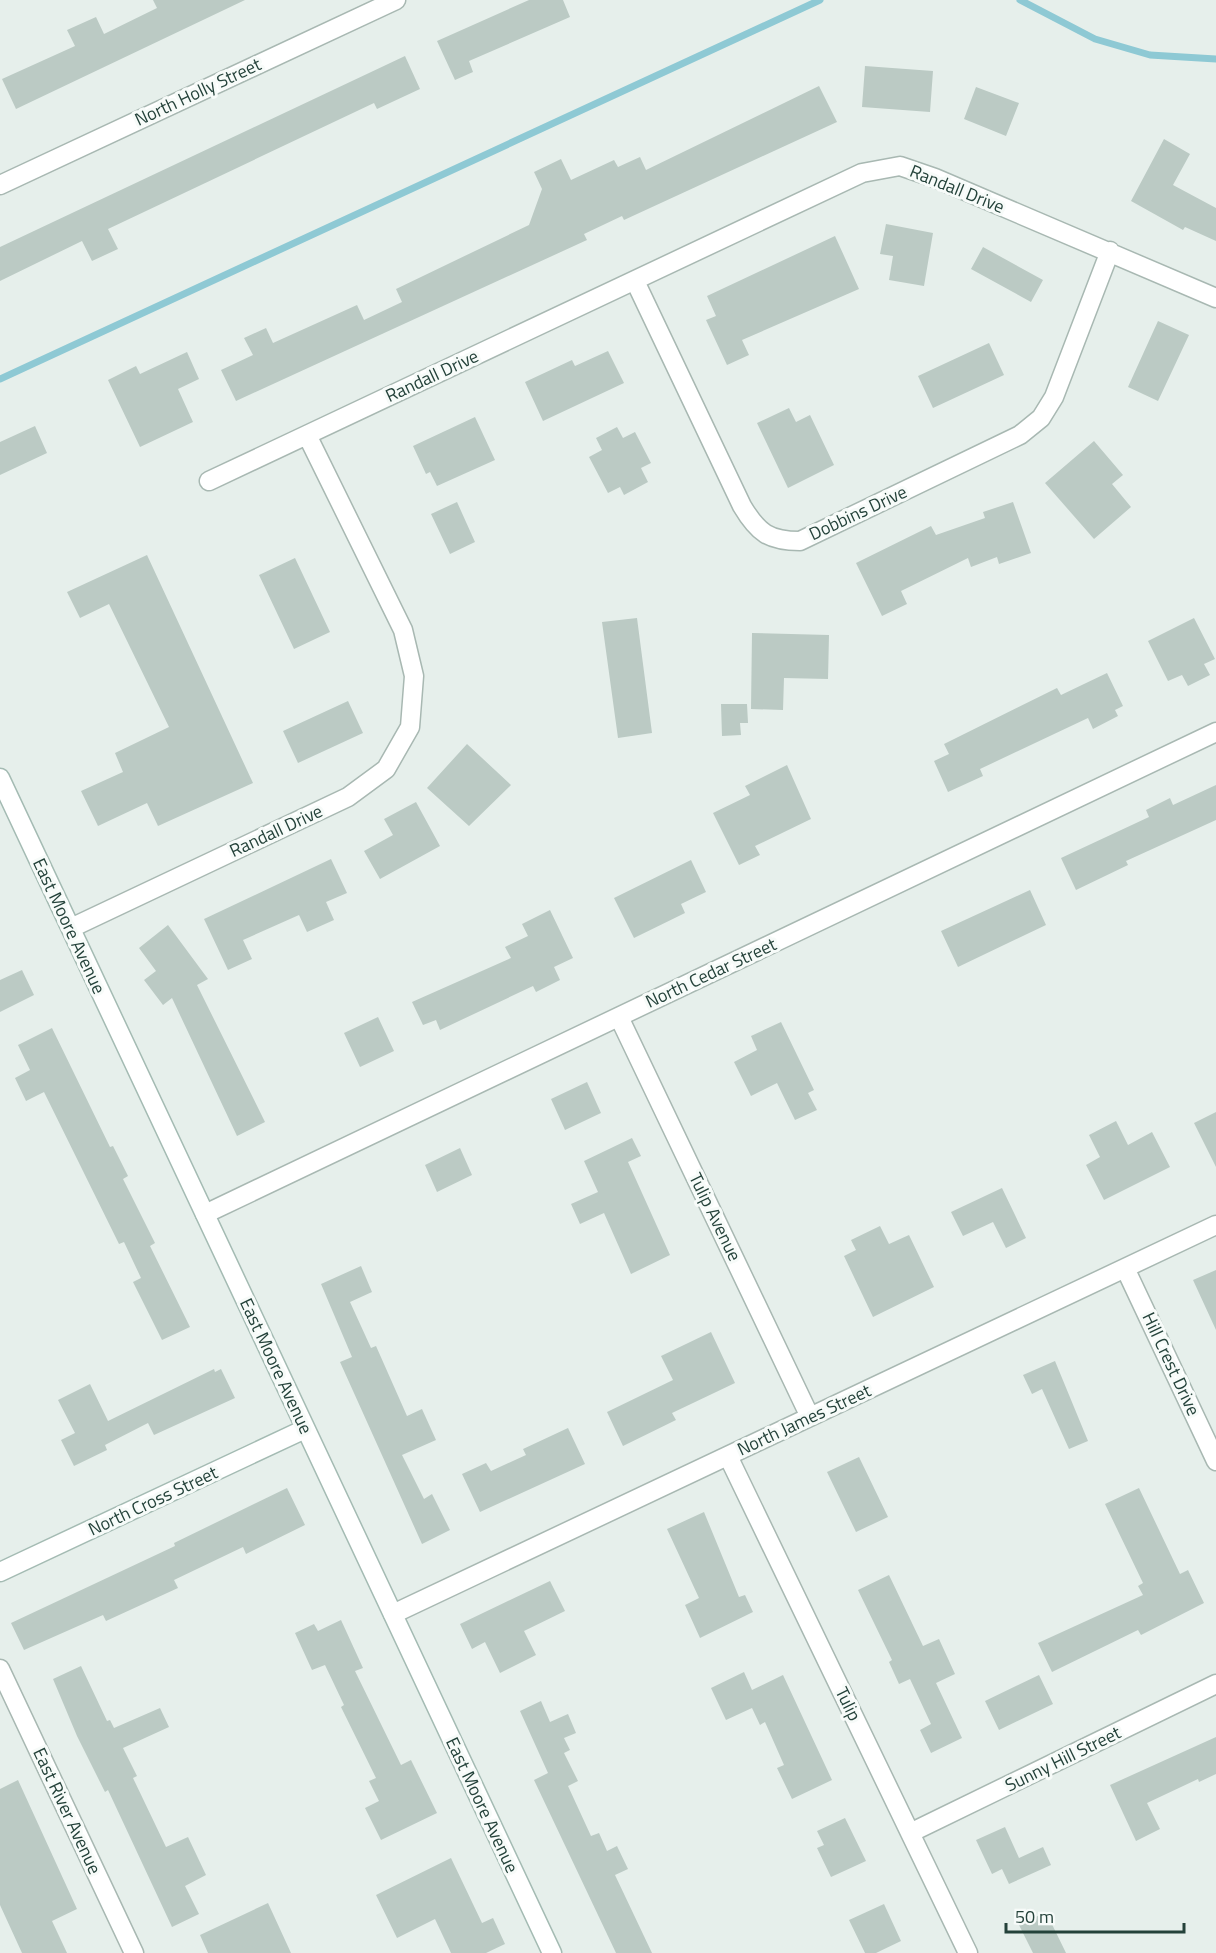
<svg xmlns="http://www.w3.org/2000/svg" width="1216" height="1953" viewBox="0 0 1216 1953" font-family="'Titillium Web',sans-serif">
  <rect width="100%" height="100%" fill="#e6efeb"/>
  <g fill="none" stroke-linecap="round" stroke-linejoin="round">
    <path stroke="#8ec9d4" stroke-width="7" d="M 1020,0 L 1095,39 L 1150,55 L 1216,59
      M 0,379 L 820,0"/>
  </g>
  <path fill="#bbcac4" d="M 153,0 L 245,0 L 16,109 L 2,79 L 75,46 L 67,30 L 96,17 L 104,34 L 157,8 Z
    M 529,0 L 563,0 L 570,17 L 469,61 L 473,72 L 455,80 L 437,41 Z
    M 405,56 L 420,89 L 377,109 L 374,103 L 108,229 L 118,249 L 92,261 L 82,241 L 0,281 L 0,247 Z
    M 865,66 L 933,71 L 930,112 L 862,107 Z
    M 819,86 L 837,122 L 624,220 L 622,216 L 584,234 L 587,240 L 236,401 L 221,370 L 253,355 L 244,338 L 266,328 L 273,343 L 357,305 L 364,320 L 402,302 L 396,289 L 529,225 L 542,189 L 534,172 L 561,159 L 571,180 L 614,160 L 618,167 L 640,157 L 646,170 Z
    M 976,87 L 1019,103 L 1006,136 L 964,119 Z
    M 1164,139 L 1190,154 L 1173,185 L 1216,208 L 1216,241 L 1185,227 L 1183,230 L 1131,201 Z
    M 886,224 L 933,233 L 924,286 L 889,280 L 893,256 L 880,254 Z
    M 835,236 L 859,289 L 742,340 L 749,355 L 727,365 L 706,320 L 716,316 L 707,296 Z
    M 983,247 L 1043,280 L 1031,302 L 971,269 Z
    M 1158,321 L 1189,335 L 1158,401 L 1128,387 Z
    M 989,343 L 1004,375 L 933,408 L 918,376 Z
    M 608,351 L 624,383 L 543,421 L 525,382 L 572,360 L 575,366 Z
    M 187,352 L 199,379 L 178,389 L 193,422 L 140,447 L 108,380 L 136,366 L 140,374 Z
    M 789,408 L 796,422 L 810,415 L 834,465 L 788,488 L 757,423 Z
    M 475,417 L 495,460 L 437,486 L 430,472 L 426,474 L 413,446 Z
    M 35,426 L 47,453 L 0,475 L 0,442 Z
    M 617,427 L 623,438 L 635,432 L 651,463 L 641,468 L 648,482 L 624,495 L 620,487 L 608,493 L 589,457 L 602,450 L 596,438 Z
    M 1094,441 L 1123,475 L 1112,484 L 1131,507 L 1094,539 L 1045,483 Z
    M 457,502 L 475,542 L 450,554 L 431,514 Z
    M 1013,502 L 1031,553 L 999,564 L 997,557 L 971,567 L 968,558 L 901,591 L 907,604 L 882,616 L 856,563 L 931,526 L 936,535 L 985,518 L 983,512 Z
    M 147,555 L 253,783 L 158,826 L 147,803 L 98,826 L 81,791 L 123,772 L 115,753 L 169,727 L 109,604 L 80,618 L 67,592 Z
    M 295,558 L 330,632 L 294,649 L 259,575 Z
    M 637,618 L 652,733 L 618,738 L 602,622 Z
    M 1194,618 L 1215,659 L 1204,664 L 1210,675 L 1188,686 L 1182,675 L 1168,681 L 1148,641 Z
    M 752,633 L 829,635 L 828,679 L 784,678 L 783,710 L 751,709 Z
    M 1107,673 L 1123,706 L 1115,710 L 1118,716 L 1093,729 L 1088,718 L 980,769 L 983,776 L 948,792 L 934,761 L 949,754 L 944,744 L 1057,688 L 1061,695 Z
    M 348,701 L 363,733 L 298,763 L 283,731 Z
    M 721,704 L 747,704 L 748,723 L 740,723 L 741,735 L 722,736 Z
    M 467,744 L 511,785 L 469,826 L 427,788 Z
    M 787,765 L 811,819 L 755,846 L 760,855 L 739,865 L 713,813 L 750,795 L 745,786 Z
    M 1216,785 L 1216,820 L 1126,861 L 1128,865 L 1076,890 L 1061,858 L 1149,817 L 1146,810 L 1170,798 L 1173,805 Z
    M 416,802 L 440,846 L 380,879 L 364,851 L 393,835 L 384,819 Z
    M 331,859 L 347,893 L 326,902 L 334,920 L 307,932 L 299,915 L 243,940 L 252,959 L 228,970 L 204,919 Z
    M 691,860 L 706,892 L 681,904 L 685,913 L 634,938 L 614,898 Z
    M 1030,890 L 1046,925 L 958,967 L 941,931 Z
    M 550,910 L 573,958 L 554,967 L 560,980 L 536,992 L 533,986 L 440,1030 L 436,1020 L 423,1025 L 412,1002 L 511,958 L 505,947 L 528,936 L 522,924 Z
    M 168,925 L 208,979 L 197,985 L 265,1122 L 237,1136 L 172,998 L 163,1005 L 144,980 L 156,971 L 139,948 Z
    M 22,970 L 34,995 L 0,1012 L 0,980 Z
    M 378,1017 L 394,1051 L 360,1067 L 344,1033 Z
    M 781,1022 L 814,1090 L 808,1093 L 817,1110 L 795,1120 L 777,1083 L 751,1096 L 734,1062 L 757,1050 L 751,1036 Z
    M 52,1028 L 110,1147 L 113,1146 L 128,1176 L 123,1179 L 155,1243 L 150,1246 L 190,1327 L 162,1340 L 133,1282 L 141,1278 L 124,1242 L 119,1244 L 44,1092 L 26,1101 L 15,1078 L 30,1070 L 18,1045 Z
    M 587,1082 L 601,1113 L 565,1130 L 551,1099 Z
    M 1216,1112 L 1216,1167 L 1194,1123 Z
    M 1116,1121 L 1128,1145 L 1152,1132 L 1170,1167 L 1104,1200 L 1086,1165 L 1100,1157 L 1089,1135 Z
    M 632,1138 L 641,1156 L 628,1162 L 670,1255 L 631,1274 L 604,1213 L 580,1224 L 571,1204 L 598,1192 L 584,1161 Z
    M 460,1148 L 472,1175 L 437,1192 L 425,1165 Z
    M 1002,1188 L 1026,1238 L 1006,1248 L 993,1222 L 963,1236 L 951,1212 Z
    M 880,1226 L 889,1244 L 909,1235 L 934,1287 L 873,1317 L 844,1256 L 856,1250 L 851,1240 Z
    M 361,1266 L 372,1292 L 350,1302 L 371,1348 L 376,1346 L 407,1416 L 422,1409 L 436,1440 L 402,1455 L 424,1499 L 432,1494 L 450,1530 L 422,1544 L 340,1362 L 352,1357 L 321,1284 Z
    M 1216,1270 L 1216,1330 L 1193,1280 Z
    M 711,1332 L 735,1383 L 672,1413 L 676,1420 L 623,1446 L 607,1412 L 673,1380 L 661,1356 Z
    M 1055,1361 L 1088,1441 L 1069,1449 L 1042,1389 L 1032,1394 L 1023,1375 Z
    M 214,1369 L 215,1372 L 221,1369 L 235,1398 L 154,1435 L 148,1423 L 105,1445 L 107,1450 L 74,1466 L 61,1440 L 75,1433 L 58,1400 L 90,1384 L 108,1421 Z
    M 568,1428 L 585,1464 L 480,1512 L 462,1474 L 486,1463 L 491,1471 L 526,1455 L 523,1449 Z
    M 859,1457 L 888,1517 L 856,1532 L 827,1472 Z
    M 287,1488 L 305,1525 L 246,1554 L 243,1547 L 174,1580 L 178,1588 L 106,1621 L 103,1615 L 24,1650 L 11,1623 L 175,1546 L 174,1543 Z
    M 1139,1488 L 1180,1574 L 1188,1570 L 1204,1603 L 1141,1635 L 1138,1630 L 1052,1672 L 1038,1643 L 1143,1595 L 1138,1586 L 1143,1583 L 1105,1504 Z
    M 704,1512 L 739,1597 L 745,1595 L 753,1612 L 700,1638 L 685,1605 L 699,1598 L 667,1529 Z
    M 889,1575 L 923,1646 L 939,1639 L 955,1674 L 936,1683 L 962,1738 L 931,1753 L 920,1730 L 931,1724 L 910,1679 L 899,1684 L 889,1662 L 892,1660 L 858,1590 Z
    M 550,1581 L 565,1611 L 524,1631 L 536,1655 L 500,1673 L 485,1642 L 472,1649 L 460,1624 Z
    M 341,1620 L 363,1668 L 355,1671 L 401,1765 L 411,1760 L 437,1813 L 381,1840 L 365,1808 L 379,1801 L 369,1781 L 376,1778 L 341,1707 L 344,1705 L 325,1665 L 312,1670 L 295,1633 L 314,1624 L 318,1631 Z
    M 81,1666 L 107,1721 L 110,1720 L 114,1728 L 160,1708 L 169,1727 L 123,1748 L 137,1776 L 133,1778 L 166,1847 L 188,1837 L 206,1875 L 185,1886 L 199,1914 L 172,1927 L 108,1790 L 105,1792 L 77,1736 L 53,1679 Z
    M 744,1672 L 752,1690 L 783,1675 L 832,1780 L 792,1799 L 777,1768 L 784,1765 L 765,1722 L 760,1725 L 752,1708 L 726,1720 L 711,1688 Z
    M 1039,1675 L 1053,1704 L 999,1730 L 985,1701 Z
    M 541,1701 L 550,1722 L 568,1714 L 576,1733 L 564,1738 L 570,1750 L 564,1753 L 578,1781 L 568,1786 L 591,1836 L 599,1833 L 607,1851 L 617,1846 L 628,1869 L 615,1875 L 652,1953 L 616,1953 L 534,1780 L 548,1773 L 520,1711 Z
    M 1216,1737 L 1216,1774 L 1199,1782 L 1198,1779 L 1147,1803 L 1160,1829 L 1136,1841 L 1110,1785 Z
    M 18,1780 L 77,1909 L 52,1921 L 67,1953 L 22,1953 L 0,1905 L 0,1789 Z
    M 845,1818 L 866,1861 L 831,1877 L 817,1848 L 824,1845 L 817,1831 Z
    M 1005,1827 L 1019,1858 L 1043,1847 L 1051,1865 L 1009,1884 L 1002,1869 L 992,1874 L 976,1840 Z
    M 451,1858 L 482,1923 L 493,1918 L 505,1944 L 486,1953 L 451,1953 L 435,1919 L 397,1938 L 376,1895 Z
    M 268,1903 L 291,1953 L 208,1953 L 200,1935 Z
    M 884,1904 L 901,1941 L 876,1953 L 865,1953 L 849,1920 Z
    M 1046,1912 L 1066,1953 L 1033,1953 L 1019,1925 Z"/>
  <g fill="none" stroke-linecap="round" stroke-linejoin="round">
    <g stroke="#a8b8b2" stroke-width="21">
      <path id="street" d="M 0,185 L 396,0
        M 635,281 L 742,506 C 758,533 769,541 800,541 L 1020,435 L 1041,418 L 1054,397 L 1110,251
        M 209,481 L 862,173 L 900,166 L 935,178 L 1216,298
        M 71,928 L 348,797 L 386,769 L 410,727 L 414,676 L 403,630 L 307,435
        M 619,1017 L 810,1417
        M 205,1214 L 1216,732
        M 1125,1268 L 1216,1461
        M 728,1456 L 968,1953
        M 393,1614 L 1216,1225
        M 0,1669 L 134,1953
        M 910,1833 L 1216,1684"/>
    </g>
    <g stroke="#a4bbb3" stroke-width="21">
      <path id="secondary" d="M 0,778 L 552,1953
        M 0,1572 L 305,1429"/>
    </g>
    <use href="#street" stroke="#fff" stroke-width="18"/>
    <use href="#secondary" stroke="#fff" stroke-width="18"/>
  </g>
  <g text-anchor="middle" stroke-width="6" stroke-linejoin="round" paint-order="stroke">
    <g font-size="18" fill="#24423a" stroke="#f7fbf9">
      <text transform="translate(198 92) rotate(-25)" y="6">North Holly Street</text>
      <text transform="translate(957 189) rotate(22)" y="6">Randall Drive</text>
      <text transform="translate(432 376) rotate(-25)" y="6">Randall Drive</text>
      <text transform="translate(858 513) rotate(-25)" y="6">Dobbins Drive</text>
      <text transform="translate(276 831) rotate(-25)" y="6">Randall Drive</text>
      <text transform="translate(69 926) rotate(65)" y="6">East Moore Avenue</text>
      <text transform="translate(711 973) rotate(-25)" y="6">North Cedar Street</text>
      <text transform="translate(715 1217) rotate(64)" y="6">Tulip Avenue</text>
      <text transform="translate(1171 1364) rotate(65)" y="6">Hill Crest Drive</text>
      <text transform="translate(276 1366) rotate(65)" y="6">East Moore Avenue</text>
      <text transform="translate(804 1420) rotate(-25)" y="6">North James Street</text>
      <text transform="translate(153 1501) rotate(-25)" y="6">North Cross Street</text>
      <text transform="translate(848 1704) rotate(64)" y="6">Tulip</text>
      <text transform="translate(1063 1759) rotate(-26)" y="6">Sunny Hill Street</text>
      <text transform="translate(482 1805) rotate(65)" y="6">East Moore Avenue</text>
      <text transform="translate(67 1811) rotate(65)" y="6">East River Avenue</text>
    </g>
  </g>
  <path d="M1006 1923v9h178v-9" fill="none" stroke="#24423a" stroke-width="3"/>
  <text x="1015" y="1923" font-size="18" fill="#24423a" stroke="#f7fbf9" stroke-width="4.5" paint-order="stroke">50 m</text>
</svg>
